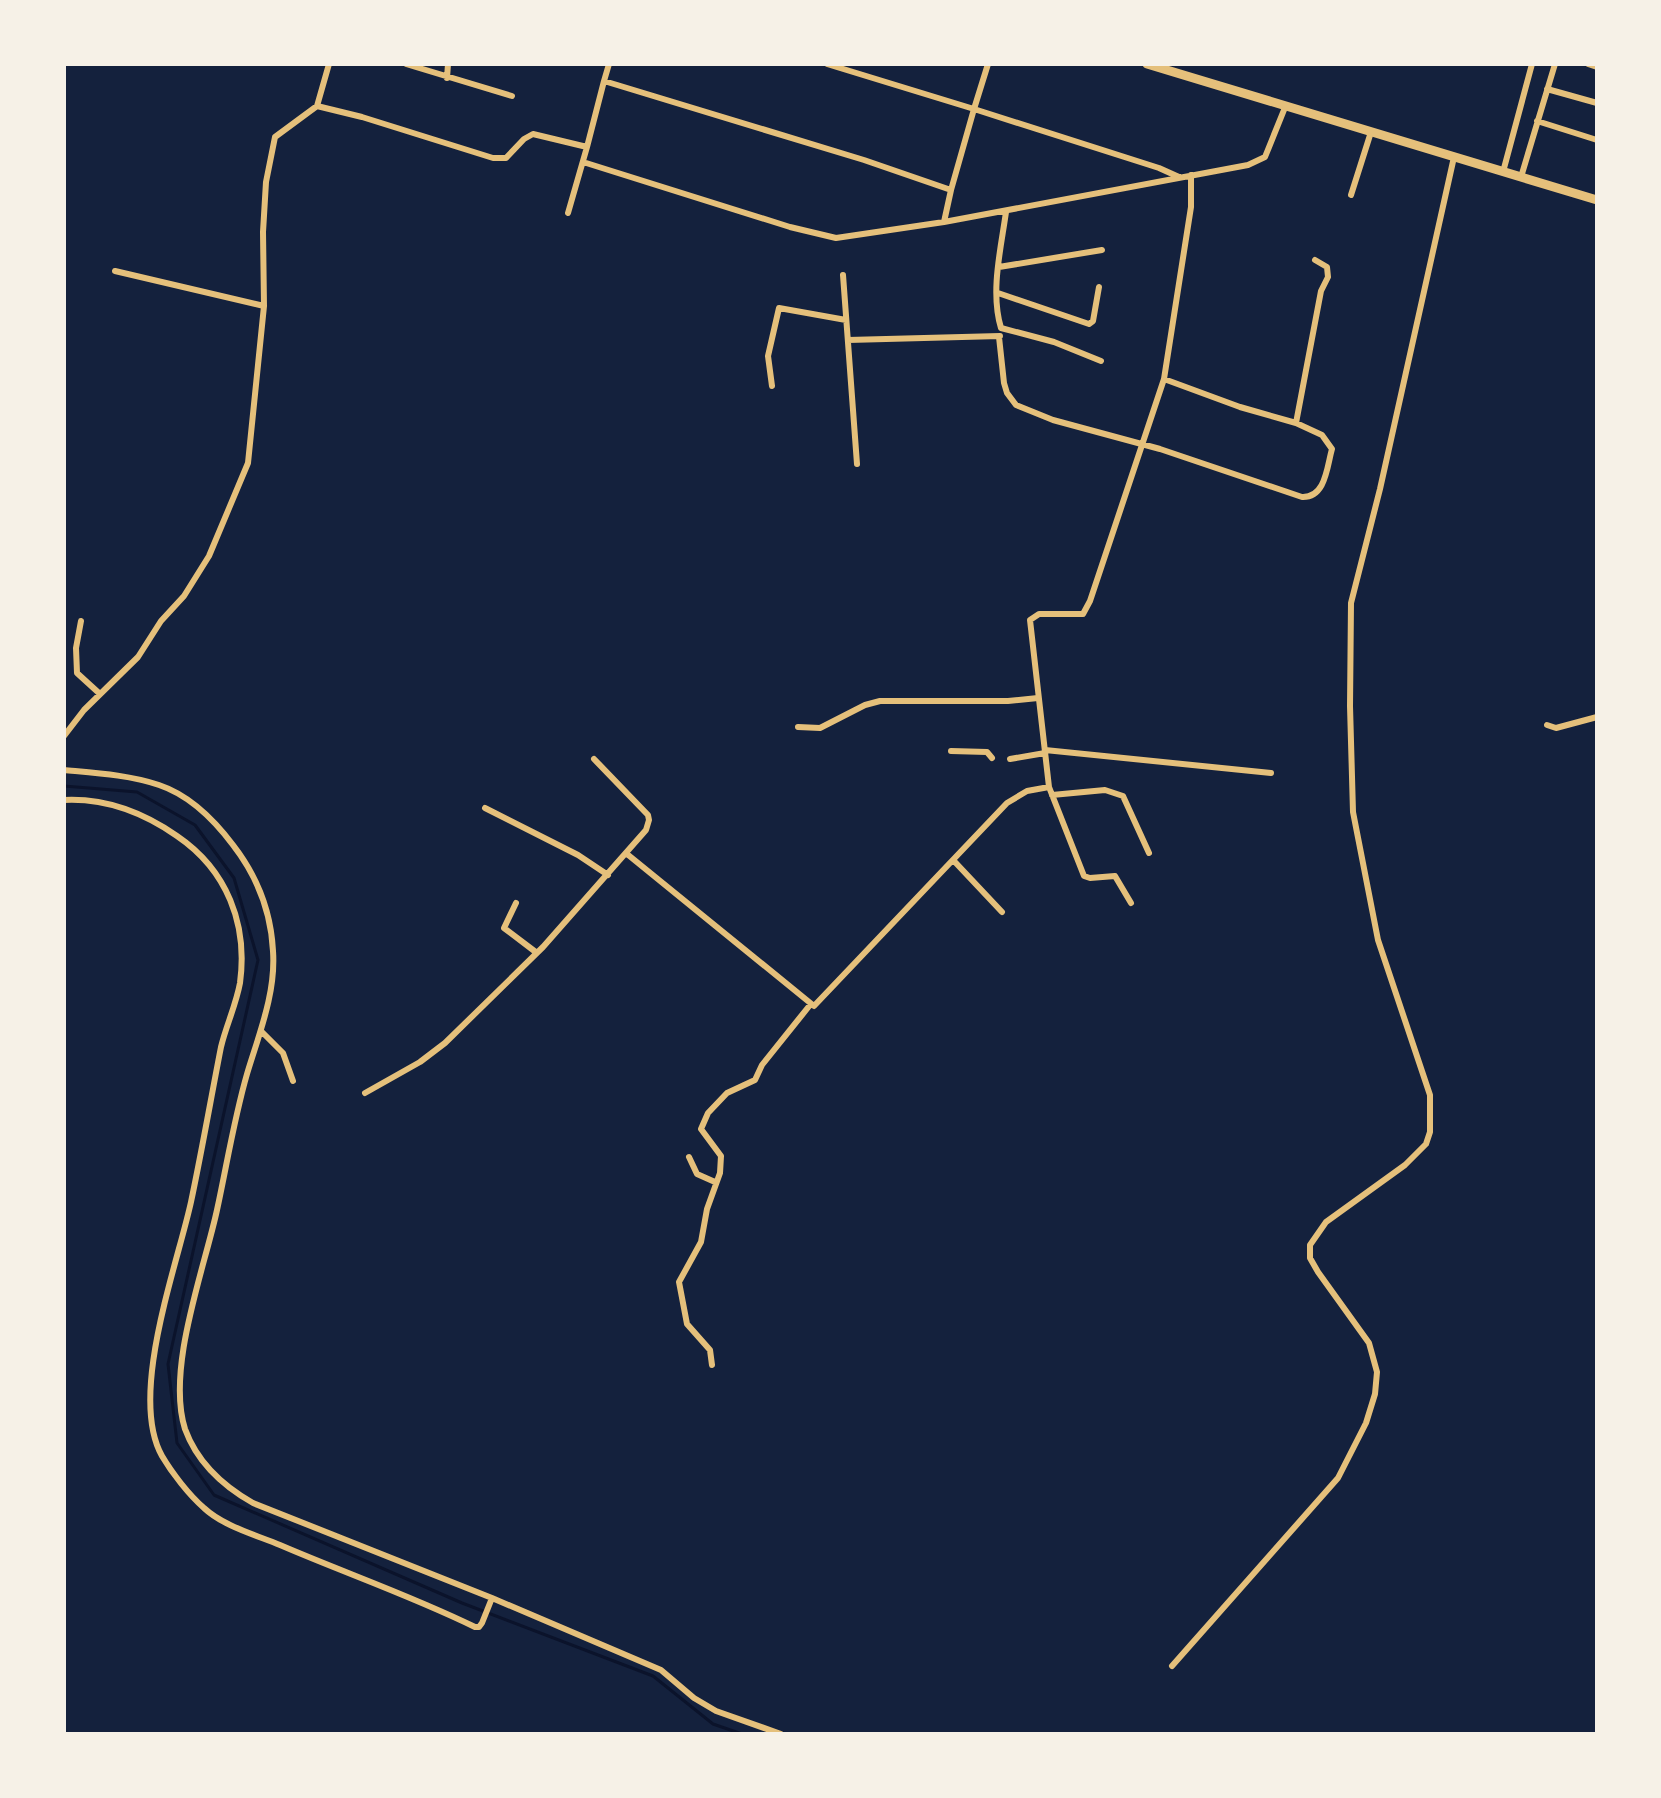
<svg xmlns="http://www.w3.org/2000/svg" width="1661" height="1798" viewBox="0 0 1661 1798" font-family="Commissioner,sans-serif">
  <rect width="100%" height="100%" fill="#14213d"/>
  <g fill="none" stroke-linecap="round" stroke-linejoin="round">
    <path stroke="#0b132b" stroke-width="3" d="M 64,786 L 137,792 L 195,825 L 234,878 L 258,960 L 168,1364 L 177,1443 L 214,1495 L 462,1603 L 653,1676 L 713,1724 L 742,1734"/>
    <path stroke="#e5c07b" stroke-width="6" d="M 406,64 L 512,96
      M 988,64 L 974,109 L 1159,168 L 1179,177
      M 1588,64 L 1597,67
      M 447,78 L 448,64
      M 604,81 L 609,64
      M 1547,89 L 1597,103
      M 317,106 L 329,64
      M 1537,121 L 1597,140
      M 583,162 L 790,227 L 836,238 L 944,222
      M 1503,172 L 1532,64
      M 1521,177 L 1555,64
      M 951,190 L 944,222 L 1248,165 L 1265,157 L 1286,105
      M 1351,195 L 1371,132
      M 1006,212 C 1001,248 990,292 1001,328 L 1054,342 L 1101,361
      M 568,213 L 587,147
      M 999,267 L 1102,250
      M 115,271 L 264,306
      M 843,275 L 857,464
      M 998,293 L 1089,324 L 1093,321 L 1099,287
      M 999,337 L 1004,383 L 1007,393 L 1016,405 L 1053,420 L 1160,449 L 1302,497 C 1326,498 1327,466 1332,449 L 1322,435 L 1296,423 L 1240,407 L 1164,379
      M 848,340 L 1000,336
      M 772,386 L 768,356 L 779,308 L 846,320
      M 1296,423 L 1321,291 L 1328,277 L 1327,267 L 1315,260
      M 81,621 L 76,648 L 77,673 L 100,694
      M 1547,725 L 1556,728 L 1597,717
      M 798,727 L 820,728 L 865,705 L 880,701 L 1008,701 L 1038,698
      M 64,736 L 84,710 L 138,657 L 161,621 L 184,596 L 209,556 L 248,463 L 264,306 L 263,232 L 266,182 L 275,137 L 317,106 L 362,117 L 493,158 L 506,158 L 524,139 L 533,134 L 587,147 L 604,81 L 864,160 L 951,190 L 974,109 L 827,64
      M 1045,750 L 1271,773
      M 951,751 L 987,752 L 992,758
      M 1010,759 L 1045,753
      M 64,770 C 96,773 129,775 159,785 C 189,795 215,821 233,845 C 257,876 271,911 273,951 C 276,993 259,1034 247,1074 C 234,1119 227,1164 217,1210 C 204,1270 166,1369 185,1429 C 197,1462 223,1486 253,1503 L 492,1598 L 661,1670 L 694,1698 L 716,1711 L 781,1734
      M 1049,787 L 1084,876 L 1090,878 L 1115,876 L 1131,903
      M 1052,795 L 1105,790 L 1123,796 L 1149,853
      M 64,800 C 105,798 144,813 177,836 C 227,870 248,924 240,983 C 236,1005 226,1026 221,1047 C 211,1098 202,1150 191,1202 C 177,1266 128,1396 162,1456 C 172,1473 189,1495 204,1508 C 223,1526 256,1535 280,1545 C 345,1573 412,1596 475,1627 L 479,1627 L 482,1623 L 492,1598
      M 485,808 L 578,855 L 608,875
      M 627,854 L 814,1006 L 1007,803 L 1027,791 L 1049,787 L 1030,620 L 1039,614 L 1083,614 L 1090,601 L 1164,379 L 1191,207 L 1191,175
      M 954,861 L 1002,912
      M 516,903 L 504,928 L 537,953
      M 261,1031 L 283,1053 L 293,1081
      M 365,1093 L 420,1062 L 445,1043 L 543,947 L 646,830 L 649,820 L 648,815 L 594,759
      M 689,1157 L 697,1174 L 715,1182
      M 712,1365 L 710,1350 L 687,1324 L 679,1282 L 701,1242 L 707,1209 L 720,1173 L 721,1156 L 701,1129 L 708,1113 L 727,1093 L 755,1080 L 762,1065 L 810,1005
      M 1172,1666 L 1338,1478 L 1366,1423 L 1375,1394 L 1377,1372 L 1369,1343 L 1318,1272 L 1310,1258 L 1310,1245 L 1326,1222 L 1405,1165 L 1426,1144 L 1430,1132 L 1430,1095 L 1378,940 L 1353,812 L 1350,706 L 1351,603 L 1380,489 L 1454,157"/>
    <path stroke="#e5c07b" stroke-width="9" d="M 1147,64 L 1597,200"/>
  </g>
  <rect width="1661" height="1798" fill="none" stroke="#f6f1e7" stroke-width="132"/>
</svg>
